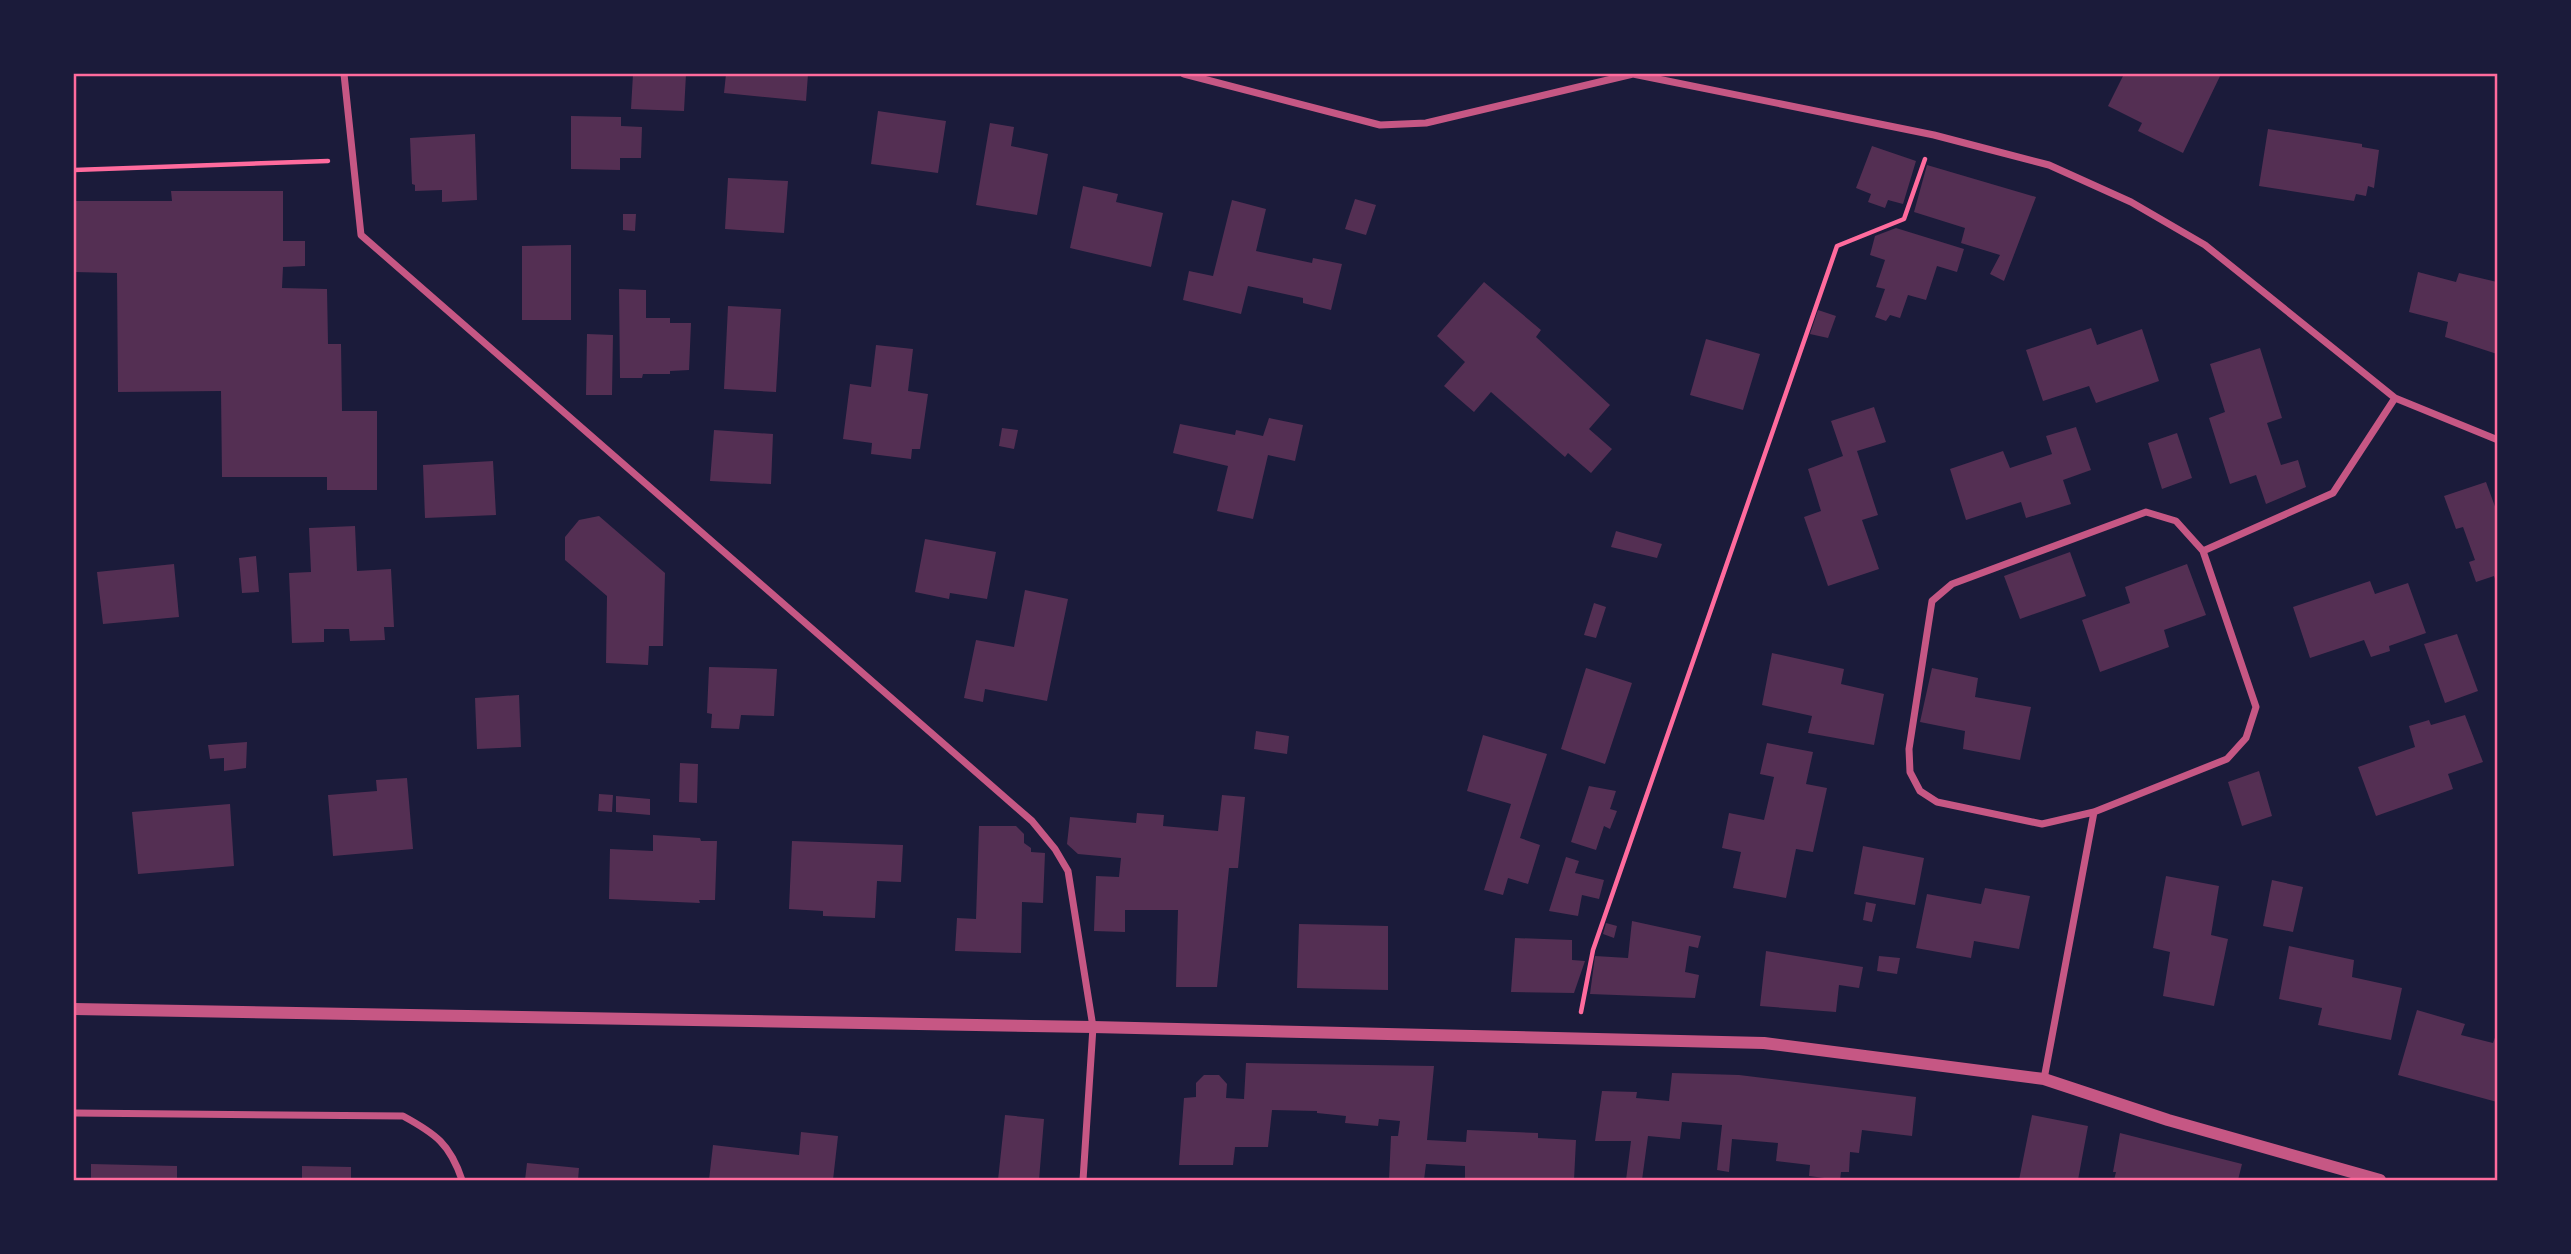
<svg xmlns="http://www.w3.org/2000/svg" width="2571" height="1254" viewBox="0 0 2571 1254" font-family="Cabin,sans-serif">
  <rect width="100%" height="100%" fill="#1b1b3a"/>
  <path fill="#542f53" d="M 633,74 L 686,74 L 684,111 L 631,109 Z
    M 726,74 L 808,74 L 806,101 L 724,93 Z
    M 2124,74 L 2221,74 L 2183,153 L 2138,131 L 2142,123 L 2108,106 Z
    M 878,111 L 946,121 L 938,173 L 871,164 Z
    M 571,116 L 621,117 L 621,126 L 642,127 L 641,158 L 620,158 L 620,170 L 571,169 Z
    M 990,123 L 1014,127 L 1011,146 L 1048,154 L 1037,215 L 976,205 Z
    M 2268,129 L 2362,144 L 2362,147 L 2379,150 L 2374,188 L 2368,186 L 2366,196 L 2356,194 L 2354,201 L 2259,186 Z
    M 475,134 L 477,200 L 442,202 L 442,190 L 415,191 L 415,185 L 412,184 L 410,138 Z
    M 1872,146 L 1916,161 L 1903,204 L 1888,200 L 1885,208 L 1868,202 L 1871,194 L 1856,188 Z
    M 1927,165 L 2036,197 L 2004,281 L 1990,274 L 2000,255 L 1961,243 L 1965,228 L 1914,212 Z
    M 728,178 L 788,181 L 784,233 L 725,229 Z
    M 1083,186 L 1118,194 L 1116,202 L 1163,213 L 1151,267 L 1070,248 Z
    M 171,191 L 283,191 L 283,241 L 305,241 L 305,266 L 283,267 L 282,288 L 327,289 L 328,344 L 341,344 L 342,411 L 377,411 L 377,490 L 327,490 L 327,477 L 222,477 L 221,391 L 118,392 L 117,273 L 74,272 L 74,201 L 172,201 Z
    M 1355,199 L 1376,205 L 1366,235 L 1345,229 Z
    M 1232,200 L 1266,209 L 1256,251 L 1312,263 L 1313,258 L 1342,264 L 1331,310 L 1303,303 L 1303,298 L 1248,286 L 1241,314 L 1183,300 L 1189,271 L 1213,276 Z
    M 623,214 L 636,214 L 635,231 L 623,230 Z
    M 1896,228 L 1964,249 L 1957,272 L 1937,266 L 1926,300 L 1908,295 L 1900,318 L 1890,315 L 1886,321 L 1875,317 L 1885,289 L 1876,287 L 1885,260 L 1870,255 L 1875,236 Z
    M 571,245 L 571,320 L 522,320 L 522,246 Z
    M 2418,272 L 2456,282 L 2459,273 L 2497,282 L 2497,354 L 2445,337 L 2448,322 L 2409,312 Z
    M 1484,282 L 1541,330 L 1536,337 L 1610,405 L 1589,429 L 1612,449 L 1591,473 L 1568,453 L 1565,457 L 1491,392 L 1474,412 L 1444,386 L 1465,362 L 1437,336 Z
    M 619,289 L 646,290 L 646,318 L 670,318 L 670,323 L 691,323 L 689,370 L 670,371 L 670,374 L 643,374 L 642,378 L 620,378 Z
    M 728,306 L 781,309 L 776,392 L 724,389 Z
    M 1818,310 L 1836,316 L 1828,338 L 1810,334 Z
    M 2091,328 L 2097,345 L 2142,329 L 2159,381 L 2096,403 L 2089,386 L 2043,401 L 2026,350 Z
    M 587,334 L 613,335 L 612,395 L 586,395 Z
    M 1706,339 L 1760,354 L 1743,410 L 1690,395 Z
    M 876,345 L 913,349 L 908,391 L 928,394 L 920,449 L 912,449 L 911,459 L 871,454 L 872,443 L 843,439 L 850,384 L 871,387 Z
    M 2260,348 L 2282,418 L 2267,423 L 2281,465 L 2298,460 L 2306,487 L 2266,504 L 2256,475 L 2230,484 L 2209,418 L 2225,412 L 2210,364 Z
    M 1874,407 L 1886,442 L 1857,451 L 1878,515 L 1862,520 L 1879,569 L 1828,586 L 1804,517 L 1821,511 L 1808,469 L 1843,456 L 1831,421 Z
    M 1269,418 L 1303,425 L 1295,461 L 1268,455 L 1253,519 L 1217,511 L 1228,466 L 1173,453 L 1180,424 L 1235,435 L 1236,430 L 1263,436 Z
    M 2076,427 L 2091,470 L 2063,480 L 2071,504 L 2026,518 L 2021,502 L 1966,520 L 1950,469 L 2003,451 L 2010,468 L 2052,454 L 2046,436 Z
    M 1002,428 L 1018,430 L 1014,449 L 999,446 Z
    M 714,430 L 773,434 L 771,484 L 710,481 Z
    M 2177,433 L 2192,478 L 2162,489 L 2148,443 Z
    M 493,461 L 496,515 L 425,518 L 423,465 Z
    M 2486,482 L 2497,512 L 2497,584 L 2494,576 L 2476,582 L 2469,562 L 2475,560 L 2463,527 L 2456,529 L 2444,496 Z
    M 599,516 L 665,573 L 663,646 L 649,646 L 648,665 L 606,663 L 607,596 L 565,560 L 565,537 L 579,520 Z
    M 355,526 L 357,571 L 391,569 L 394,627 L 384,627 L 385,640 L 350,641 L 349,629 L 324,629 L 324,642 L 292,643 L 289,573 L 311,572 L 309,528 Z
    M 1616,531 L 1662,544 L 1657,558 L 1611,547 Z
    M 925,539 L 996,552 L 987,599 L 950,593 L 949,599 L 915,592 Z
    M 2070,552 L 2086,596 L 2020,619 L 2004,576 Z
    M 256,556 L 259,592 L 242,593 L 239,558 Z
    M 174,564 L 179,617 L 103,624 L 97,572 Z
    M 2187,564 L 2206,615 L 2164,630 L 2169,647 L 2100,672 L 2082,620 L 2130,603 L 2125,587 Z
    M 2370,581 L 2375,594 L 2408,583 L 2426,633 L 2389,646 L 2390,651 L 2371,657 L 2364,640 L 2310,658 L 2293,607 Z
    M 1025,590 L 1068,599 L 1047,701 L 985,689 L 983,702 L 964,698 L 976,640 L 1014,647 Z
    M 1594,603 L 1606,607 L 1596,638 L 1584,635 Z
    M 2457,634 L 2478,691 L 2445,703 L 2424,644 Z
    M 1772,653 L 1844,669 L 1841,684 L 1884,694 L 1874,745 L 1808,733 L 1812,716 L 1762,705 Z
    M 709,667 L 777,669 L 774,716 L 741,715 L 739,729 L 711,728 L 712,714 L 707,713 Z
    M 1586,668 L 1632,683 L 1605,764 L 1561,749 Z
    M 1932,668 L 1978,678 L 1975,697 L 2031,707 L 2020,760 L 1963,749 L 1965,731 L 1920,722 Z
    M 519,695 L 521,747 L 477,749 L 475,698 Z
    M 2465,715 L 2483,762 L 2448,774 L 2453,789 L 2376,816 L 2358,767 L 2415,747 L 2409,726 L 2429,720 L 2431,725 Z
    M 1256,731 L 1289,736 L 1287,754 L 1254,749 Z
    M 1483,735 L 1547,754 L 1520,838 L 1540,845 L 1528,884 L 1508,878 L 1503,895 L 1484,890 L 1511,804 L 1467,791 Z
    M 247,742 L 246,768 L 224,771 L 224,758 L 210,759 L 208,745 Z
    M 1767,743 L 1813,752 L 1806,784 L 1827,788 L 1813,852 L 1796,849 L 1786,898 L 1733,888 L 1741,852 L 1722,848 L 1729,813 L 1764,820 L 1774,777 L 1760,774 Z
    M 680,763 L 698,764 L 697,803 L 679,802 Z
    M 2259,771 L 2272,816 L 2242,826 L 2228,782 Z
    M 407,778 L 413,849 L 333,856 L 328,795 L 377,791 L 376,780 Z
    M 1589,786 L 1616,791 L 1610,809 L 1617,811 L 1610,829 L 1604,826 L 1596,850 L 1571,842 Z
    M 599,794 L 613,795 L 612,812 L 598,811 Z
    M 1222,795 L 1245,797 L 1238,868 L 1229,868 L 1217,987 L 1176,987 L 1178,910 L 1125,910 L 1125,932 L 1094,931 L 1096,876 L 1119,877 L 1121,858 L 1078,854 L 1067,844 L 1070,817 L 1136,823 L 1137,813 L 1164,815 L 1163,826 L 1218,831 Z
    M 616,796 L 650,799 L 650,815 L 616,812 Z
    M 230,804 L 234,866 L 138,874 L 132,812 Z
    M 979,826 L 1016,826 L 1024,834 L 1024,843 L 1031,848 L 1031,852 L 1045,853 L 1043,903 L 1022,902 L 1021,953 L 955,951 L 957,918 L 976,919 Z
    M 653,835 L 700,838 L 701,841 L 717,841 L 715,900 L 699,900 L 700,903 L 609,899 L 610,849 L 653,851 Z
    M 792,841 L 903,845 L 901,882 L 877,881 L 875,918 L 823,916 L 823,911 L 789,909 Z
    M 1863,846 L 1924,858 L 1915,905 L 1854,894 Z
    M 1566,857 L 1579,861 L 1575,873 L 1604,880 L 1599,899 L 1582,895 L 1578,916 L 1549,911 Z
    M 2166,876 L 2219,886 L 2211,935 L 2228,939 L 2214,1006 L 2163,996 L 2170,952 L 2153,948 Z
    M 2272,880 L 2303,887 L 2293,932 L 2263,926 Z
    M 1985,888 L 2030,896 L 2019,949 L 1974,941 L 1971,958 L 1916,948 L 1927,894 L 1981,904 Z
    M 1866,902 L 1876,904 L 1872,922 L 1863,920 Z
    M 1632,921 L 1701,936 L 1698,948 L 1689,946 L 1685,972 L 1699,975 L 1695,998 L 1590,994 L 1595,956 L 1628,958 Z
    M 1606,923 L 1617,926 L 1614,938 L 1603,934 Z
    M 1299,924 L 1388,926 L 1388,990 L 1297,988 Z
    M 1515,938 L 1572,940 L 1572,960 L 1585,961 L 1574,993 L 1511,992 Z
    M 2289,946 L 2354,960 L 2352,977 L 2402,988 L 2391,1040 L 2318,1025 L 2322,1008 L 2279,999 Z
    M 1766,951 L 1863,967 L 1859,988 L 1839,985 L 1836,1012 L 1760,1006 Z
    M 1879,956 L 1900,958 L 1897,974 L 1877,971 Z
    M 2417,1010 L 2465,1024 L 2461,1035 L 2493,1043 L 2497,1032 L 2497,1102 L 2398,1075 Z
    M 1246,1063 L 1434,1066 L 1427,1140 L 1466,1142 L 1467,1130 L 1538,1133 L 1538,1138 L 1576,1140 L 1574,1180 L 1465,1180 L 1465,1166 L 1426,1164 L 1424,1180 L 1389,1180 L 1391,1136 L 1398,1136 L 1400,1121 L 1379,1119 L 1378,1126 L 1345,1123 L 1346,1116 L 1317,1113 L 1317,1111 L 1272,1110 L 1268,1147 L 1235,1147 L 1233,1165 L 1179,1165 L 1184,1098 L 1196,1097 L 1196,1083 L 1204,1075 L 1219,1075 L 1227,1084 L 1226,1098 L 1244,1099 Z
    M 1672,1073 L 1739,1075 L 1916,1097 L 1912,1136 L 1862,1130 L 1859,1153 L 1850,1152 L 1849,1172 L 1841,1172 L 1840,1180 L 1823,1180 L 1824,1178 L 1809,1176 L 1810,1165 L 1776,1161 L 1778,1143 L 1732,1139 L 1729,1172 L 1717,1170 L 1722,1125 L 1682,1122 L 1680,1139 L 1648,1136 L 1642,1180 L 1626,1180 L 1631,1141 L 1595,1141 L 1602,1091 L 1637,1092 L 1636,1098 L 1669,1101 Z
    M 1005,1115 L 1044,1119 L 1039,1180 L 998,1180 Z
    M 2032,1115 L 2088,1126 L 2078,1180 L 2019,1180 Z
    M 801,1132 L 838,1136 L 833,1180 L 709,1180 L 713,1145 L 799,1155 Z
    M 2120,1133 L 2242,1164 L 2238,1180 L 2114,1180 L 2116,1172 L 2113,1172 Z
    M 527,1163 L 579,1168 L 578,1180 L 525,1180 Z
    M 91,1164 L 177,1166 L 177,1180 L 91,1180 Z
    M 302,1166 L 351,1167 L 351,1180 L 302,1180 Z"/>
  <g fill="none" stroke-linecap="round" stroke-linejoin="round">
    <path stroke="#ff6b9d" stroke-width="4.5" d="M 74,170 L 328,161
      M 1581,1012 L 1593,950 L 1837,246 L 1904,219 L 1925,159"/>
    <path stroke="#c65784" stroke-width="7" d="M 344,74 L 361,235 L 1032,821 L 1055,849 L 1068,871 L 1093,1027 L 1083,1180
      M 1184,74 L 1380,125 L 1426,123 L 1633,74 L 1934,135 L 2049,165 L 2131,202 L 2205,245 L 2395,398 L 2498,440
      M 2203,551 L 2256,707 L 2246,738 L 2227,759 L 2094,812 L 2042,824 L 1937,802 L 1920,791 L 1910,772 L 1909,749 L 1932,601 L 1952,584 L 2146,512 L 2176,521 L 2203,551 L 2333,493 L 2395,398
      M 2044,1079 L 2094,812
      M 74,1113 L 403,1116 C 436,1134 450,1144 462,1180"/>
    <path stroke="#c65784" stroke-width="12" d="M 74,1009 L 1093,1027 L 1764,1043 L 2044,1079 L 2168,1120 L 2380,1180"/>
  </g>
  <rect width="2571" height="1254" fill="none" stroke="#1b1b3a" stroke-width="150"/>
  <rect x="75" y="75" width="2421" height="1104" fill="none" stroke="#ff6b9d" stroke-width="2.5"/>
</svg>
